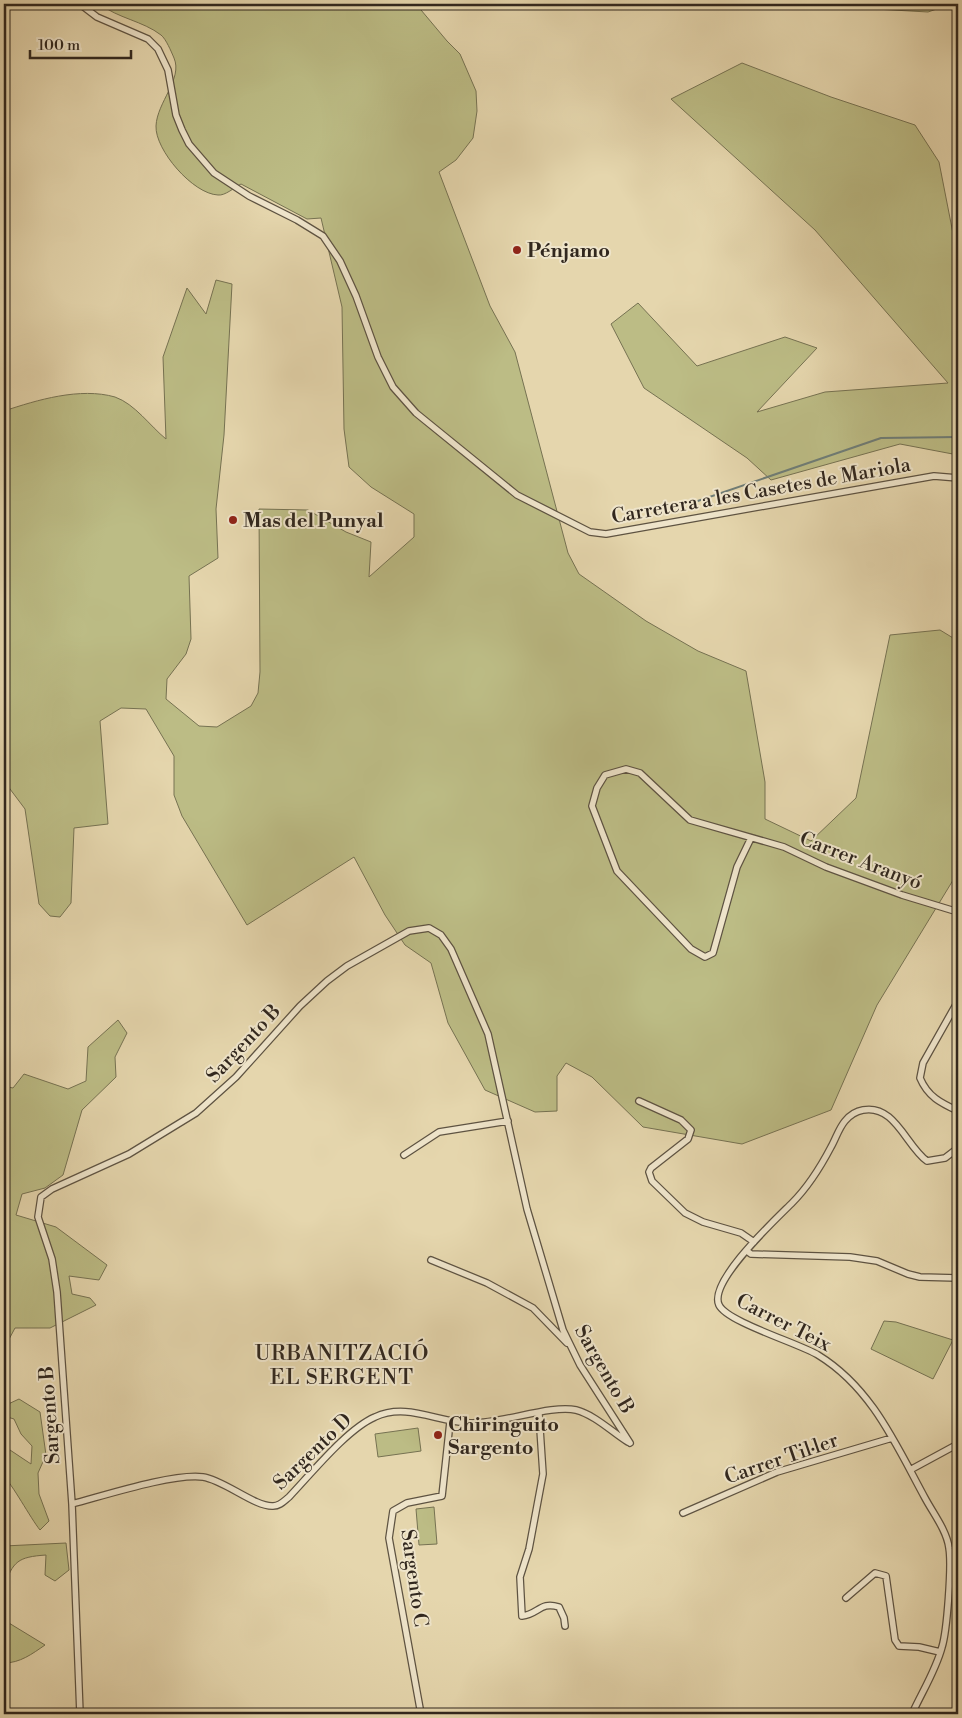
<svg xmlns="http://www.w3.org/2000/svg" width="962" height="1718" viewBox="0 0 962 1718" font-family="'Libre Bodoni',serif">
  <rect width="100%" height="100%" fill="#e5d6ad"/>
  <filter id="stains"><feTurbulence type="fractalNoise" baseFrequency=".004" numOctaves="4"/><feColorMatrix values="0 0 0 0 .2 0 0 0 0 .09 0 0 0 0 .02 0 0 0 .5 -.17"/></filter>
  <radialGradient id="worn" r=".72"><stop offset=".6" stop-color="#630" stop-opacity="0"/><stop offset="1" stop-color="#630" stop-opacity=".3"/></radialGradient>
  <path fill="#bcbc85" stroke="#767252" d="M 100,4 L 416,4 L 447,41 L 460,54 L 476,91 L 477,111 L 473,138 L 456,160 L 439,172 L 490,306 L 515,352 L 568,553 L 579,574 L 646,621 L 698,651 L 746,671 L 765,782 L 765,819 L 811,841 L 856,798 L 890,635 L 940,630 L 958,641 L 958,872 L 877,1005 L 831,1110 L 742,1144 L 643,1127 L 592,1077 L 566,1063 L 557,1076 L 557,1111 L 535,1112 L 485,1090 L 448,1023 L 431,963 L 405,945 L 385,915 L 354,857 L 247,925 L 182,816 L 174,795 L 174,756 L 146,709 L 121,708 L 100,721 L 108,824 L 74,828 L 71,903 L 60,917 L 50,916 L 39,904 L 25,809 L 4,781 L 4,411 C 37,400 80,387 115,397 C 135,404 150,426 166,439 L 163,357 L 187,288 L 206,314 L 216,280 L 232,284 L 224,435 L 216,509 L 218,558 L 189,576 L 191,639 L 186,654 L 167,679 L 166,699 L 199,726 L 217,727 L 251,706 L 258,693 L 260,672 L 259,509 L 308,510 L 346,532 L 371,542 L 369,577 L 414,537 L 414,514 L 371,487 L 349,467 L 344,429 L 342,307 L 321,218 L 307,219 L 241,184 C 235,187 225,196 218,195 C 193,194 155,150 156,126 C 157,102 183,79 174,58 C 171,51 166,39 161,35 C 143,21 117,18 100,4 Z
    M 846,4 L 951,4 L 928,12 L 840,7 Z
    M 742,63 L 831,97 L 915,125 L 939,162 L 958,259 L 958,455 L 900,444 L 771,480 L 747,458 L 644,388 L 611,324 L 638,303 L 697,366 L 785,337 L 817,348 L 757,412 L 825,392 L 948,383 L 815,230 L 671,99 Z
    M 118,1020 L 127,1033 L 115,1057 L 116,1077 L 82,1110 L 63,1175 L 45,1188 L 22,1194 L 16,1215 L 56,1227 L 107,1265 L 99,1280 L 69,1276 L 72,1294 L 90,1298 L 96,1305 L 50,1328 L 15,1328 L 7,1343 L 4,1393 L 4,1086 L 13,1088 L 24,1074 L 68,1089 L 86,1081 L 88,1047 Z
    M 884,1321 L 896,1322 L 953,1340 L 933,1379 L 871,1349 Z
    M 19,1399 L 40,1412 L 46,1455 L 38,1473 L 39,1494 L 49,1521 L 40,1530 C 31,1519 11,1482 4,1477 L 4,1446 L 31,1464 L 32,1446 L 21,1434 L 14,1419 L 4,1416 L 4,1406 Z
    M 418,1428 L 421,1451 L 378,1457 L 375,1434 Z
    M 434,1507 L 437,1544 L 419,1545 L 416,1509 Z
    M 66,1543 L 69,1570 L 55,1581 L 45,1575 L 46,1555 C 18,1557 13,1561 4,1587 L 4,1546 Z
    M 4,1620 L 45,1645 C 32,1654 20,1663 4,1663 Z"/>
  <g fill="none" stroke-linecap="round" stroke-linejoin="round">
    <path stroke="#6f7d77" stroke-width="2" d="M 689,504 L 881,438 L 958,437"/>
    <g stroke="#5e5342" stroke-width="8">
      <path id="street" d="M 80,4 L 97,17 L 148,39 L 158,49 L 168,70 L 176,115 L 182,130 L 189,144 L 214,173 L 249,196 L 297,220 L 323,236 L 340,261 L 356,296 L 378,357 L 393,387 L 416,413 L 517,495 L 590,532 L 606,534 L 934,476 L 958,478
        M 751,838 L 737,867 L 713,953 L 705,957 L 691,949 L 617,871 L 592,806 L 597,788 L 605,775 L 626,769 L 640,773 L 690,820 L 784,847 L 826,867 L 902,895 L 958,912
        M 958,1001 L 923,1063 L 920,1078 C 928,1097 941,1103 958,1111
        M 639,1101 L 681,1120 L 691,1130 L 688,1139 L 651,1168 L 649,1172 L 652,1181 L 685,1213 L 703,1222 L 741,1233 L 754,1242
        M 404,1155 L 439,1132 L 508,1121
        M 747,1251 L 751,1254 L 850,1257 L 877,1261 L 908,1274 L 920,1277 L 958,1278
        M 431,1260 L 487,1283 L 533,1308 L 567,1343
        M 539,1414 L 543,1474 L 529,1549 L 520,1577 L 522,1616 C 539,1614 540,1601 559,1607 L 564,1618 L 565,1626
        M 910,1470 L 958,1444
        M 72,1504 C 103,1496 173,1473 203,1477 C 224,1480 255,1507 273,1506 C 280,1506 284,1501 289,1497 C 311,1474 347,1429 375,1417 C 407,1402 439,1423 471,1423 C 501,1424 552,1404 576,1410 C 595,1415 612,1432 628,1442
        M 683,1513 L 777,1472 L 892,1438
        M 846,1598 L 875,1573 L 886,1576 L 895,1640 L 899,1646 L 919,1647 L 940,1652
        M 80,1714 L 72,1504 L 57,1292 L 52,1259 L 38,1217 L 41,1197 L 52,1189 L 129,1154 L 196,1113 L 236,1077 L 300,1006 L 327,981 L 347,966 L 409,931 L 429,928 L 441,935 L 451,949 L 488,1034 L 527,1209 L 563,1330 L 580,1365 L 630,1443
        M 421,1714 L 389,1538 L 393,1511 L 407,1503 L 442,1496 L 450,1422
        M 912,1714 C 922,1692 936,1670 942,1647 C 947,1631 952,1565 949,1548 C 947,1531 933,1513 925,1498 C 896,1445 872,1388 818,1355 C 798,1343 727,1322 719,1305 C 708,1282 775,1220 792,1203 C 808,1187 820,1168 831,1147 C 836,1138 839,1128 845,1121 C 850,1115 857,1111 863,1110 C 895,1104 906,1146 927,1161 L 945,1158 L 958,1148"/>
    </g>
    <use href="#street" stroke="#eee4ca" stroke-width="5.5"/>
  </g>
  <g fill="#8f2418" stroke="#eee4ca" stroke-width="2">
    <circle cx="517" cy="250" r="5"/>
    <circle cx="233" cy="520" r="5"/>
    <circle cx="438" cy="1435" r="5"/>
  </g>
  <g text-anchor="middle" stroke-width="4" stroke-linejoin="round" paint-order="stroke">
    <g font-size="20" font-weight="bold" fill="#31271e" stroke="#eee4ca" text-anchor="start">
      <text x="527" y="257">Pénjamo</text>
      <text x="243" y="527">Mas del Punyal</text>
      <text x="448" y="1431">Chiringuito<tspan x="448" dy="23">Sargento</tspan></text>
    </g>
    <g font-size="20" fill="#31271e" stroke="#eee4ca">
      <text transform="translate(761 490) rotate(-10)" y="7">Carretera a les Casetes de Mariola</text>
      <text transform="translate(861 860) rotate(21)" y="7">Carrer Aranyó</text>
      <text transform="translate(243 1043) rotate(-47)" y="7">Sargento B</text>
      <text transform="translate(784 1322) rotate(27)" y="7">Carrer Teix</text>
      <text transform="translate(605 1369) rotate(60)" y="7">Sargento B</text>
      <text transform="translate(49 1415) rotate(-94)" y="7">Sargento B</text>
      <text transform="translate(312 1451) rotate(-44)" y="7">Sargento D</text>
      <text transform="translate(781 1458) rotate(-19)" y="7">Carrer Til·ler</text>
      <text transform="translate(415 1578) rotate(82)" y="7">Sargento C</text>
    </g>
    <g font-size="21" letter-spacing="1" fill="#31271e" stroke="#eee4ca">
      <text x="342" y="1360">URBANITZACIÓ<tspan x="342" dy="24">EL SERGENT</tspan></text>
    </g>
  </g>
  <rect width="962" height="1718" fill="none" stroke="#e5d6ad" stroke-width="20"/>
  <rect x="5" y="5" width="952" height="1708" fill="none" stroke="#31271e" stroke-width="2.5"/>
  <rect x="10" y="10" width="942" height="1698" fill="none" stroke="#31271e"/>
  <path d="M30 50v8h101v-8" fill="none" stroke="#31271e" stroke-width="2.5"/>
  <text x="38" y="50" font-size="15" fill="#31271e" stroke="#eee4ca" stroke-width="4" paint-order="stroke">100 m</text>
  <rect width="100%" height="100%" filter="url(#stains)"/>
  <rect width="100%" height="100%" fill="url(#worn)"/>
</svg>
